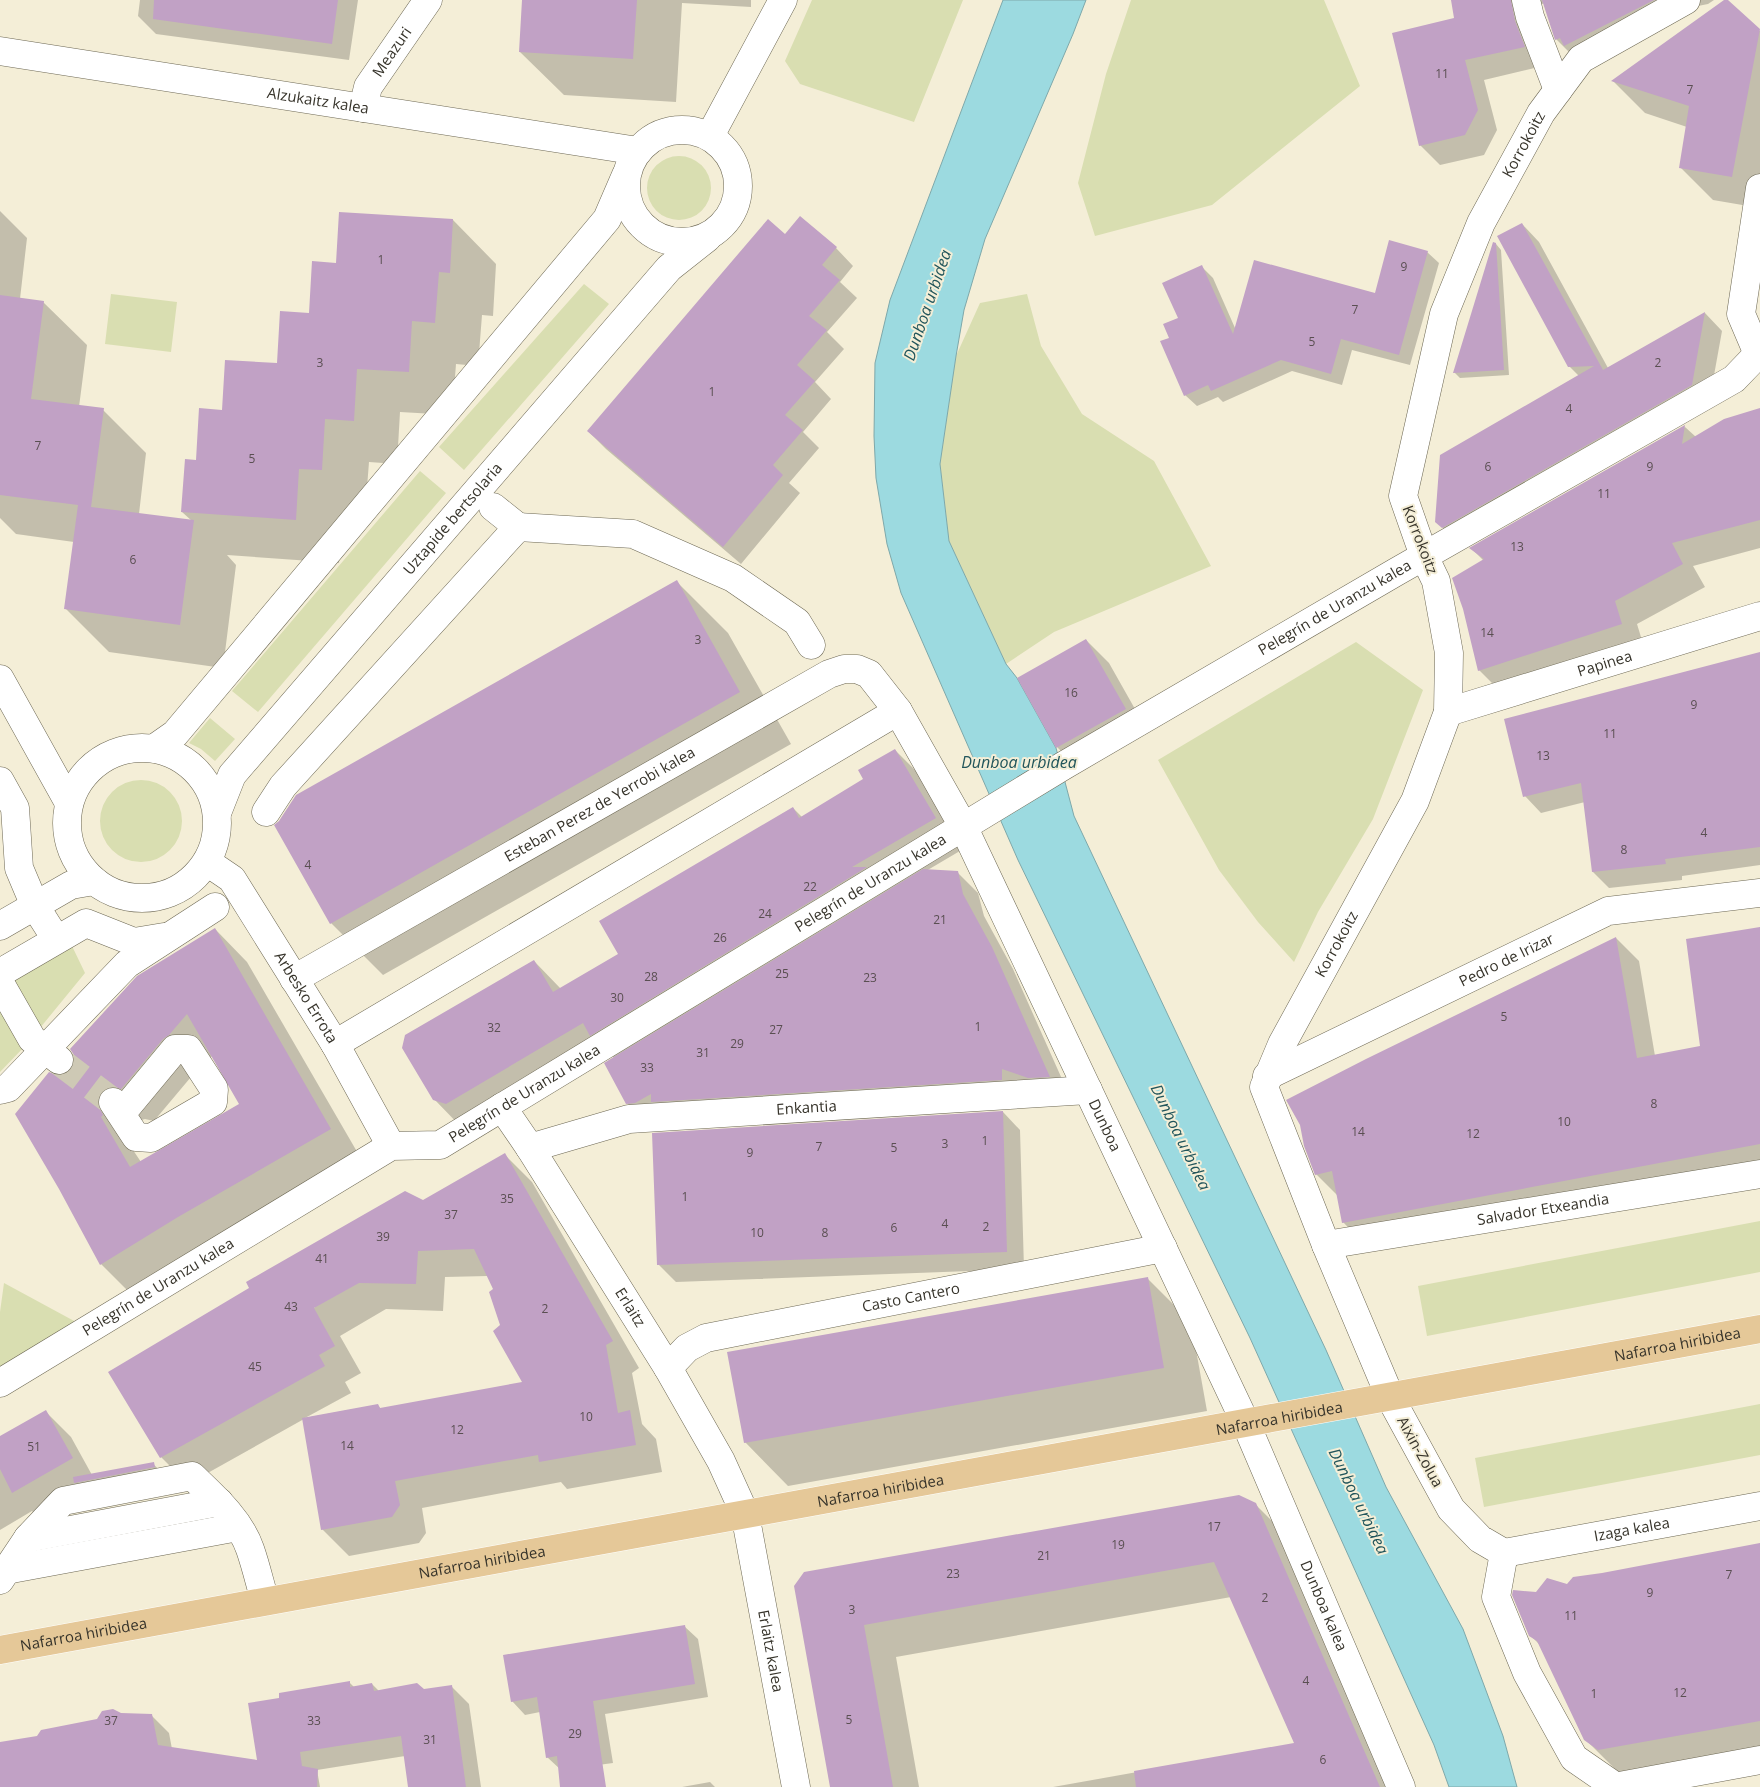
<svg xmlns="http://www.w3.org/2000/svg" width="1760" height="1787" viewBox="0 0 1760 1787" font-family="'Open Sans',sans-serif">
  <rect width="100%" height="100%" fill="#f4eed7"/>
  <path fill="#d9deb1" d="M 812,0 L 963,0 L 914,122 L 800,84 L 785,61 Z
    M 1131,0 L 1324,0 L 1360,86 L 1212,205 L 1095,236 L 1078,183 L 1106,74 Z
    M647 188a32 32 0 1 1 64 0a32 32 0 1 1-64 0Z
    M 584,284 L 609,304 L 464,470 L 439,447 Z
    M 111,294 L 177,302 L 171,352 L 105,344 Z
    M 1027,294 L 1041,346 L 1082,414 L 1154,461 L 1211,566 L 1054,632 L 1006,664 L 949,541 L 940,464 L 956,356 L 980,303 Z
    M 420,471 L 446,493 L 258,712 L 232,691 Z
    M 1356,642 L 1423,690 L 1373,819 L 1318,912 L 1294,962 L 1258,922 L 1219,870 L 1158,760 Z
    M 210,718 L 235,739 L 215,761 L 201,749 L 189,743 Z
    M100 821a41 41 0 1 1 82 0a41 41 0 1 1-82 0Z
    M 72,946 L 85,973 L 40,1028 L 12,980 Z
    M 0,1003 L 25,1046 L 0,1072 Z
    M 1760,1221 L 1760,1272 L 1427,1336 L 1418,1286 Z
    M 4,1283 L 76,1322 L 0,1370 L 0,1312 Z
    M 1760,1404 L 1760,1455 L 1484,1507 L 1475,1458 Z"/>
  <path fill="#9cdae0" stroke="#7ea8aa" d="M 1003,0 L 1086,0 L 1073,34 L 985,239 L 964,310 L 956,356 L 940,464 L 949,541 L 1006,664 L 1017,678 L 1056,748 L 1074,816 L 1326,1350 L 1386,1487 L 1463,1629 L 1503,1736 L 1517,1787 L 1449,1787 L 1434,1745 L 1250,1338 L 1018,860 L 901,593 L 887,544 L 876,478 L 874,436 L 875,363 L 890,300 Z"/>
  <path fill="#0003" fill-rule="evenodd" d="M 140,0 L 358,0 L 349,60 L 156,34 L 138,16 Z
    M 523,0 L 751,0 L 751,7 L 682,3 L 676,102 L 564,95 L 520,52 Z
    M 1474,0 L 1714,0 L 1708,4 L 1698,6 L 1656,29 L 1576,59 L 1556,39 L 1544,3 L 1535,8 L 1543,66 L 1484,80 L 1497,130 L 1484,155 L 1440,165 L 1420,145 L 1456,18 Z
    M 1726,0 L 1760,31 L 1760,208 L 1713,200 L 1680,167 L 1687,127 L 1645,113 L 1613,81 Z
    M 0,211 L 27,238 L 20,299 L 43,302 L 87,345 L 79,407 L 103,410 L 146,453 L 139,514 L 192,521 L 182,512 L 197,461 L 223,412 L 278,365 L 310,314 L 337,264 L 453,220 L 496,264 L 493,316 L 482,315 L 478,366 L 456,364 L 452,415 L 400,412 L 397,464 L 369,462 L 365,513 L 343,511 L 339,563 L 227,555 L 236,565 L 223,668 L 109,652 L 66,609 L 74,542 L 16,534 L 0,518 Z
    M 1522,224 L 1539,242 L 1608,368 L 1705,313 L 1722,331 L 1709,403 L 1454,539 L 1436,521 L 1579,376 L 1569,366 Z
    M 785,236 L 836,248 L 853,266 L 840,282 L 857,298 L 827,332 L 844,349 L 815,382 L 831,399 L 803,432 L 819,448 L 789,483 L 800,493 L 741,564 L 606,449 L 588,431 Z
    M 1496,244 L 1501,250 L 1509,375 L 1460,378 L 1454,372 Z
    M 1427,252 L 1439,263 L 1410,365 L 1352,350 L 1342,385 L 1292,371 L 1223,402 L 1218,397 L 1197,406 L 1185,395 L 1171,338 L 1202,267 L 1213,278 L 1235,328 L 1376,295 Z
    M 1760,409 L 1760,548 L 1693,566 L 1705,587 L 1637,624 L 1644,647 L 1502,693 L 1479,670 L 1484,561 L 1471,548 L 1685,427 L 1696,437 Z
    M 676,581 L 728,633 L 791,744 L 383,975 L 331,923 Z
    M 1086,640 L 1109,663 L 1148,732 L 1080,770 L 1057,747 Z
    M 1760,654 L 1760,865 L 1682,876 L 1682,880 L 1609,888 L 1593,872 L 1585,802 L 1541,813 L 1525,796 Z
    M 895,750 L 925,780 L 965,848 L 926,871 L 957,872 L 978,893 L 984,916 L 1013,969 L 1070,1097 L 648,1124 L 627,1103 L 615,1059 L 610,1054 L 464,1130 L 434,1099 L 534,961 L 561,989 L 620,954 L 793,808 L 802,817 L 865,780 Z
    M 1760,927 L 1760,1170 L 1366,1246 L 1343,1222 L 1338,1196 L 1316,1174 L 1616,938 L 1639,961 L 1655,1056 L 1702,1047 Z
    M 215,929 L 247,962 L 363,1162 L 133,1296 L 101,1264 L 57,1077 L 66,1075 L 72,1071 ZM 213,1055 L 241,1104 L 141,1162 L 133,1150 L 138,1121 L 145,1119 L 154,1121 L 196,1071 L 202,1067 Z
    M 1003,1112 L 1020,1130 L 1024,1269 L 676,1282 L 658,1264 Z
    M 505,1155 L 532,1182 L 639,1368 L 632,1373 L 642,1424 L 656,1439 L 662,1472 L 567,1489 L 561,1482 L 422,1508 L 426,1533 L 419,1543 L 349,1556 L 322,1529 L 304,1419 L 188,1484 L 161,1457 L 423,1202 ZM 488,1276 L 495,1289 L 501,1326 L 524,1383 L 381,1409 L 377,1405 L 305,1418 L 351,1393 L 345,1382 L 361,1373 L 340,1336 L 386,1309 L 443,1311 L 445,1277 Z
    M 1147,1278 L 1191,1322 L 1207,1411 L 788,1486 L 745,1442 Z
    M 46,1412 L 71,1437 L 92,1475 L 153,1464 L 165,1475 L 38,1517 L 32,1511 L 0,1530 L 0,1439 Z
    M 1255,1504 L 1288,1537 L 1398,1787 L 1053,1787 L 1295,1744 L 1231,1597 L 896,1657 L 919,1787 L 832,1787 L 796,1587 Z
    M 1760,1545 L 1760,1759 L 1632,1782 L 1618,1772 L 1585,1739 L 1541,1646 L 1530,1635 L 1537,1593 Z
    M 684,1626 L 698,1639 L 708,1697 L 605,1714 L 613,1763 L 561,1770 L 547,1757 L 540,1712 L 525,1715 L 512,1701 Z
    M 349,1682 L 354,1687 L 372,1684 L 379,1691 L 424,1690 L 451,1686 L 469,1704 L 481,1787 L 409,1787 L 405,1756 L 317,1770 L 320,1787 L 0,1787 L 0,1743 L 38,1737 L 121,1714 L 151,1715 L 169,1733 L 172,1749 L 258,1761 L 281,1699 Z
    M 710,1782 L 715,1787 L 682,1787 Z"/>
  <path fill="#c1a1c5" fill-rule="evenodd" d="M 154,0 L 338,0 L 332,44 L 153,19 Z
    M 522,0 L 637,0 L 633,59 L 519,52 Z
    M 1451,0 L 1511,0 L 1515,21 L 1525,47 L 1465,60 L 1478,110 L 1465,135 L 1419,146 L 1392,33 L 1454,18 Z
    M 1542,0 L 1654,0 L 1564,46 L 1560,38 L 1555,40 Z
    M 1724,0 L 1728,0 L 1760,29 L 1732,177 L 1679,168 L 1689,106 L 1611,81 Z
    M 339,212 L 453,219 L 450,273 L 439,272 L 435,323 L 412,321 L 409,372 L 357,369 L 354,421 L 325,419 L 322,470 L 299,469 L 296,520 L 181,512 L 185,459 L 196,460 L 199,408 L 222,410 L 225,360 L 277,363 L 280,311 L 309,313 L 312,261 L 336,263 Z
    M 800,216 L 837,247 L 822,265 L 840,280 L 809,316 L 827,330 L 797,365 L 815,381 L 785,415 L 803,430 L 773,465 L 783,475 L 723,547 L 587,431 L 768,219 L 785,234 Z
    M 1522,223 L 1603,370 L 1705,312 L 1692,385 L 1442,528 L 1435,522 L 1440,455 L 1594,366 L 1568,367 L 1497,236 Z
    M 1389,240 L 1428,251 L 1399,355 L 1341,339 L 1331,374 L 1281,360 L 1211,391 L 1208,385 L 1184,396 L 1160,341 L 1169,338 L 1163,324 L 1178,318 L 1162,283 L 1202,265 L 1233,334 L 1254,260 L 1375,293 Z
    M 1493,242 L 1496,243 L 1504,370 L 1453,373 Z
    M 0,295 L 44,301 L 31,399 L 104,408 L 91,507 L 194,520 L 180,625 L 64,609 L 78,505 L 0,495 Z
    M 1760,408 L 1760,520 L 1672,543 L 1683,564 L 1615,601 L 1622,624 L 1478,671 L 1463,609 L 1452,578 L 1484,559 L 1469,548 L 1685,425 L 1682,444 L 1724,419 Z
    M 677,580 L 740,692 L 330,924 L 274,825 L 279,821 L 296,795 Z
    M 1086,639 L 1126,709 L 1056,748 L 1017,678 Z
    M 1760,652 L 1760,847 L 1665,859 L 1666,864 L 1592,872 L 1581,783 L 1523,797 L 1504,719 Z
    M 895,749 L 936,818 L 852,867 L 867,867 L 590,1036 L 583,1023 L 446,1104 L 433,1100 L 402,1048 L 405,1035 L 534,960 L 553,992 L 618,954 L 599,921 L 793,807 L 799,818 L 863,779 L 858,770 Z
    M 923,869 L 958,871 L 963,894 L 992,947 L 1050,1077 L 1028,1078 L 1002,1069 L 1002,1080 L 651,1102 L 651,1094 L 635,1103 L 626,1104 L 604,1063 Z
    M 1760,927 L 1760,1144 L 1342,1223 L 1332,1171 L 1315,1175 L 1304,1146 L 1300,1125 L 1286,1100 L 1366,1059 L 1616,937 L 1637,1058 L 1700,1046 L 1686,939 Z
    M 215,928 L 331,1129 L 178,1217 L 100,1265 L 59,1189 L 15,1114 L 49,1072 L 57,1075 L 65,1074 L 71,1070 L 74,1062 L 74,1055 L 70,1049 L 137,976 ZM 187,1014 L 239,1104 L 130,1167 L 101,1117 L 103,1115 L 97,1103 L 99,1095 L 104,1089 L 112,1086 L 121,1089 L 163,1039 L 169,1035 Z
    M 1003,1111 L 1007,1252 L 657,1265 L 652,1133 Z
    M 505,1153 L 613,1341 L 606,1345 L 618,1413 L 630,1410 L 636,1445 L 539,1462 L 538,1455 L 395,1481 L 400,1505 L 392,1517 L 321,1530 L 302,1418 L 378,1404 L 380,1408 L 522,1382 L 493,1331 L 500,1325 L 489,1292 L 493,1289 L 474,1249 L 418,1251 L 416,1284 L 359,1283 L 314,1308 L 335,1346 L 319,1355 L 325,1366 L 160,1458 L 108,1372 L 249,1288 L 246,1282 L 405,1191 L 423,1200 Z
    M 1148,1277 L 1164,1368 L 744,1443 L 727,1352 Z
    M 46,1410 L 73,1458 L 12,1493 L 0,1469 L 0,1436 Z
    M 154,1462 L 155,1467 L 74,1483 L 73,1477 Z
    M 1239,1495 L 1256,1503 L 1380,1787 L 1136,1787 L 1134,1771 L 1294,1743 L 1214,1562 L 864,1625 L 893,1787 L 830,1787 L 794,1586 L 804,1572 Z
    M 1760,1543 L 1760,1721 L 1598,1750 L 1584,1740 L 1537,1641 L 1529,1636 L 1512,1595 L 1513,1590 L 1536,1592 L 1547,1578 L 1567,1584 L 1573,1577 L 1602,1573 Z
    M 685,1625 L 695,1684 L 593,1701 L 606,1787 L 560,1787 L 557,1756 L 546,1758 L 537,1697 L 511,1702 L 503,1655 Z
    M 350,1681 L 350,1687 L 372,1683 L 374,1691 L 417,1683 L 424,1689 L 452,1685 L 466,1787 L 408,1787 L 401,1736 L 300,1752 L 302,1766 L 318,1769 L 317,1787 L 0,1787 L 0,1742 L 37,1736 L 41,1730 L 97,1719 L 102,1711 L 113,1709 L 121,1713 L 152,1714 L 158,1745 L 257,1760 L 248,1703 L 279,1698 L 279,1693 Z"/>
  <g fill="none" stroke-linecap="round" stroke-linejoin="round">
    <path stroke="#cec9b5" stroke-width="28" stroke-dasharray="28 14" stroke-linecap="butt" d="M 59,1061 L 113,1102"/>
    <g stroke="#6d6854" stroke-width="29">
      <g id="minor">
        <path d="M 1526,0 L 1530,17 L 1558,90"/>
        <path id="s1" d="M 0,51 L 638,151"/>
        <path id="s2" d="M 363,108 L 368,87 L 428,0"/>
        <circle cx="682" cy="186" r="56"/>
        <path d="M 710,136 L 783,0"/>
        <path d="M 1758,354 L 1741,314 L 1760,188"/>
        <path d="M 518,527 L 633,534 L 733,578 L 797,622 L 811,645"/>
        <path d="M 0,679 L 69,803"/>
        <path id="s3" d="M 1448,712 L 1760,616"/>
        <circle cx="142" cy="823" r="75"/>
        <path d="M 155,748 L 175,734 L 607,219 L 626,175"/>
        <path d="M 0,781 L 15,808 L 19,868 L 35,906 L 56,939"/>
        <path d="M 266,812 L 283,786 L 518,527 L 493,507"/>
        <path id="s4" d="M 217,813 L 232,775 L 669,268 L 707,238"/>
        <path id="s5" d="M 207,862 L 232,879 L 335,1044 L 391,1146"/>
        <path d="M 0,926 L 71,885 L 94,881"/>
        <path d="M 0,973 L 86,923 L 134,942 L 164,937"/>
        <path id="s6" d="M 294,979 L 829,674 L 844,669 L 857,669 L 869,674 L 898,711 L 963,826 L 1246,1424 L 1401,1787"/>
        <path d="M 0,983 L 32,1039 L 59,1060"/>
        <path d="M 335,1044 L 898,711"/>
        <path id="s7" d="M 1267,1076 L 1608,911 L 1760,893"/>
        <path d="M 0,1090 L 8,1088 L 127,964 L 215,907"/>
        <path d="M 113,1102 L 136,1137 L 151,1138 L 213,1102 L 214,1089 L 188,1049 L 175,1049 L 121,1114"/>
        <path id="s8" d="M 502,1107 L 530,1148 L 668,1368 L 721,1461 L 745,1514 L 796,1787"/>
        <path id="s9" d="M 530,1148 L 629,1119 L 1088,1090"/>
        <path id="s10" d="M 1326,1245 L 1760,1174"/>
        <path id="s11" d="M 668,1368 L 687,1348 L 706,1338 L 1163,1248"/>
        <path id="s12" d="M 0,1383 L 391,1146 L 440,1145 L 1063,766 L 1396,572 L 1734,379 L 1758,354"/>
        <path d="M 28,1538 L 219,1502"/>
        <path id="s13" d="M 1504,1553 L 1480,1539 L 1451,1509 L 1391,1399 L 1326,1245 L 1264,1087 L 1282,1044 L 1415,801 L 1448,712 L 1449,653 L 1436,581 L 1424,556 L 1403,496 L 1444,314 L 1481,223 L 1541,113 L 1581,59 L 1686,0"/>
        <path d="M 1504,1553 L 1496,1597 L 1527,1673 L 1574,1758 L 1616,1787"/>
        <path id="s14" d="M 1504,1553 L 1760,1506"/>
        <path d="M 6,1570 L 238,1527"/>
        <path d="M 0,1580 L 28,1538 L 63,1501 L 192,1476 C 214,1497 240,1520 250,1549 C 256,1566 260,1584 265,1601"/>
        <path d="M 1614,1787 L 1760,1760"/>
      </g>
    </g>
    <g stroke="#fff" stroke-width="29">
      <g id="major">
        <path id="s15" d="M 0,1650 C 586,1542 1174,1441 1760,1329"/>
      </g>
    </g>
    <use href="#minor" stroke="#fff" stroke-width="28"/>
    <use href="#major" stroke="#e5c898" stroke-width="28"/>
  </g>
  <g text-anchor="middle" stroke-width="4" stroke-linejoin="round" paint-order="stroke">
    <g font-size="12" fill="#5a4f52">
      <text x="1442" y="78">11</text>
      <text x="1690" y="94">7</text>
      <text x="381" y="264">1</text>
      <text x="1404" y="271">9</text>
      <text x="1355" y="314">7</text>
      <text x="1312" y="346">5</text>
      <text x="320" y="367">3</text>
      <text x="1658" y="367">2</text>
      <text x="712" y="396">1</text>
      <text x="1569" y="413">4</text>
      <text x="38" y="450">7</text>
      <text x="252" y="463">5</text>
      <text x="1488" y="471">6</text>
      <text x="1650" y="471">9</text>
      <text x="1604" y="498">11</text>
      <text x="1517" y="551">13</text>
      <text x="133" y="564">6</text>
      <text x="1487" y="637">14</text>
      <text x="698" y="644">3</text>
      <text x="1071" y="697">16</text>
      <text x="1694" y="709">9</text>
      <text x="1610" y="738">11</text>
      <text x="1543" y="760">13</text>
      <text x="1704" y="837">4</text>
      <text x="1624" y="854">8</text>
      <text x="308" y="869">4</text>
      <text x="810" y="891">22</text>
      <text x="765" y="918">24</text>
      <text x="940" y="924">21</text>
      <text x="720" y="942">26</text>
      <text x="782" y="978">25</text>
      <text x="651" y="981">28</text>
      <text x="870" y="982">23</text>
      <text x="617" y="1002">30</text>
      <text x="1504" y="1021">5</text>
      <text x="978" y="1031">1</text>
      <text x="494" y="1032">32</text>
      <text x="776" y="1034">27</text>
      <text x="737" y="1048">29</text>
      <text x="703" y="1057">31</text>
      <text x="647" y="1072">33</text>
      <text x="1654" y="1108">8</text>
      <text x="1564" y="1126">10</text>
      <text x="1358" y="1136">14</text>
      <text x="1473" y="1138">12</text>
      <text x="985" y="1145">1</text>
      <text x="945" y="1148">3</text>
      <text x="819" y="1151">7</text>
      <text x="894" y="1152">5</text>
      <text x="750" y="1157">9</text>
      <text x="685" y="1201">1</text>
      <text x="507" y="1203">35</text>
      <text x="451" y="1219">37</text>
      <text x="945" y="1228">4</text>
      <text x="986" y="1231">2</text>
      <text x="894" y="1232">6</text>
      <text x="757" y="1237">10</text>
      <text x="825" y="1237">8</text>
      <text x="383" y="1241">39</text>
      <text x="322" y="1263">41</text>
      <text x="291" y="1311">43</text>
      <text x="545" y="1313">2</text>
      <text x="255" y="1371">45</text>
      <text x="586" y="1421">10</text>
      <text x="457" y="1434">12</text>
      <text x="347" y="1450">14</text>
      <text x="34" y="1451">51</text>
      <text x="1214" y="1531">17</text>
      <text x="1118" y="1549">19</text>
      <text x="1044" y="1560">21</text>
      <text x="953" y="1578">23</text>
      <text x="1729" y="1579">7</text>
      <text x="1650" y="1597">9</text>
      <text x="1265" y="1602">2</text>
      <text x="852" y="1614">3</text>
      <text x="1571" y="1620">11</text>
      <text x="1306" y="1685">4</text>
      <text x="1680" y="1697">12</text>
      <text x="1594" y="1698">1</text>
      <text x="849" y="1724">5</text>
      <text x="111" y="1725">37</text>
      <text x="314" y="1725">33</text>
      <text x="575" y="1738">29</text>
      <text x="430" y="1744">31</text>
      <text x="1323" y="1764">6</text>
    </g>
    <g font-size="15" fill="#37342b" stroke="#f4eed7">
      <text dy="5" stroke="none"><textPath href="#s2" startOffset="64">Meazuri</textPath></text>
      <text dy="5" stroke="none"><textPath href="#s1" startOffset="322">Alzukaitz kalea</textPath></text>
      <text dy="5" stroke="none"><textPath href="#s13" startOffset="1548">Korrokoitz</textPath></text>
      <text dy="5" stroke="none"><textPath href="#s4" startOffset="379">Uztapide bertsolaria</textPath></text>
      <text transform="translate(1420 540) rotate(69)" y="5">Korrokoitz</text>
      <text dy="5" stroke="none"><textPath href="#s12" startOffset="1550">Pelegrín de Uranzu kalea</textPath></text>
      <text dy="5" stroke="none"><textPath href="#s3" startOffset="164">Papinea</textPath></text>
      <text dy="5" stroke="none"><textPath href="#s6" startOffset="352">Esteban Perez de Yerrobi kalea</textPath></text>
      <text dy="5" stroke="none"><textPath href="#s12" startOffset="1010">Pelegrín de Uranzu kalea</textPath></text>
      <text dy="5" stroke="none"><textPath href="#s13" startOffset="692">Korrokoitz</textPath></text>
      <text dy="5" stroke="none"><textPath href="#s7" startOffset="266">Pedro de Irizar</textPath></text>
      <text dy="5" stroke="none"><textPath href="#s5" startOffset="170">Arbesko Errota</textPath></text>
      <text dy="5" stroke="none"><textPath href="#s12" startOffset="605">Pelegrín de Uranzu kalea</textPath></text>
      <text dy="5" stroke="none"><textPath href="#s9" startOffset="281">Enkantia</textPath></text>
      <text dy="5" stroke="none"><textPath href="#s6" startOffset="1168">Dunboa</textPath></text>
      <text dy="5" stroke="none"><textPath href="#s10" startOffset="220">Salvador Etxeandia</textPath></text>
      <text dy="5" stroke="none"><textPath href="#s12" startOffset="185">Pelegrín de Uranzu kalea</textPath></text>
      <text dy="5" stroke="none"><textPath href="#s11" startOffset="258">Casto Cantero</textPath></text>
      <text dy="5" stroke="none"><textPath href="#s8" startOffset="238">Erlaitz</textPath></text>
      <text dy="5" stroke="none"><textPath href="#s15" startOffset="1705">Nafarroa hiribidea</textPath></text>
      <text dy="5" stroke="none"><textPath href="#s15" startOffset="1300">Nafarroa hiribidea</textPath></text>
      <text transform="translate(1420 1452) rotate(61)" y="5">Aixin-Zolua</text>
      <text dy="5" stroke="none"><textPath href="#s15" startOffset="895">Nafarroa hiribidea</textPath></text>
      <text dy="5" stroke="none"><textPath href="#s14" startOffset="130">Izaga kalea</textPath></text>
      <text dy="5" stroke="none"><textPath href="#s15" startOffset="490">Nafarroa hiribidea</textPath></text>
      <text dy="5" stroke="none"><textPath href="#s6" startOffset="1696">Dunboa kalea</textPath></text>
      <text dy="5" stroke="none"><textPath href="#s15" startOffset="85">Nafarroa hiribidea</textPath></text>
      <text dy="5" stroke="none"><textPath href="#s8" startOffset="614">Erlaitz kalea</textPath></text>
    </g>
    <g font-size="16" font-style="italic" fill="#21555b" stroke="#f4eed7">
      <text transform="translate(927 305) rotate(-71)" y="6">Dunboa urbidea</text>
      <text x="1019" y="768">Dunboa urbidea</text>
      <text transform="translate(1181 1137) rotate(64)" y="6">Dunboa urbidea</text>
      <text transform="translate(1359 1501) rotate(64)" y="6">Dunboa urbidea</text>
    </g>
  </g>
</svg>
